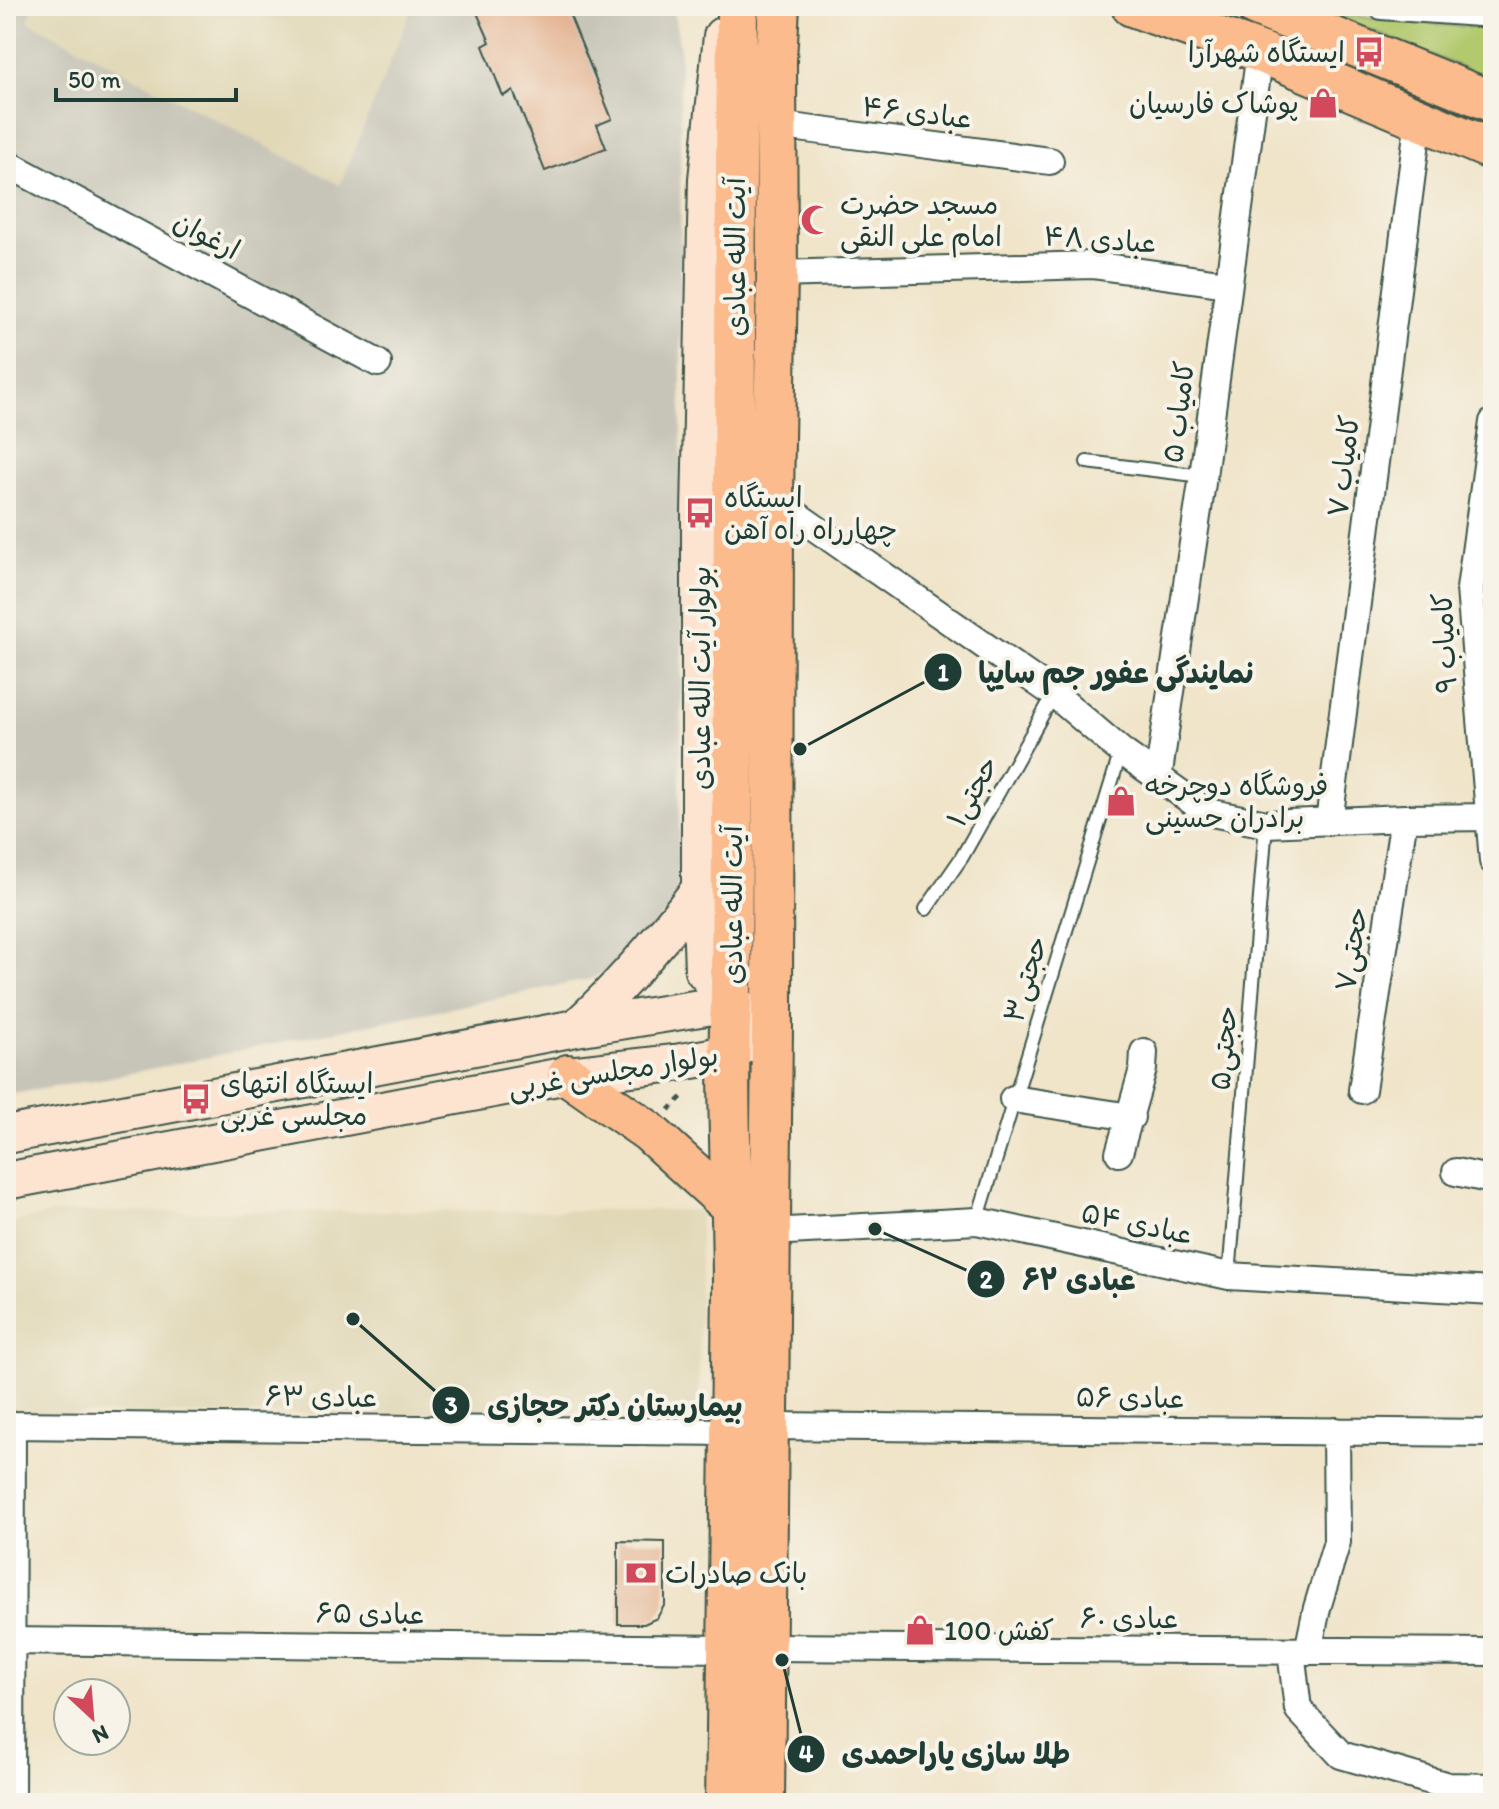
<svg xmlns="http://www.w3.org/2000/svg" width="1499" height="1809" viewBox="0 0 1499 1809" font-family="Itim,'Playpen Sans Arabic',sans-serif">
  <rect width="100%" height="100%" fill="#f7f3e8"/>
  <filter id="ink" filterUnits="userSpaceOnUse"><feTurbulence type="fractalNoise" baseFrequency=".0125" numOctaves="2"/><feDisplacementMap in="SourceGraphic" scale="16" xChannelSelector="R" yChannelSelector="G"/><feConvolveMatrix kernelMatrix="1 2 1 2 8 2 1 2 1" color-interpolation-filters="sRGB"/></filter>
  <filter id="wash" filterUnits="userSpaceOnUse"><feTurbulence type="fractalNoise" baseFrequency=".006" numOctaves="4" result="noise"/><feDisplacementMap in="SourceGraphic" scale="32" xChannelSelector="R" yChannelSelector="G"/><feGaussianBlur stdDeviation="1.8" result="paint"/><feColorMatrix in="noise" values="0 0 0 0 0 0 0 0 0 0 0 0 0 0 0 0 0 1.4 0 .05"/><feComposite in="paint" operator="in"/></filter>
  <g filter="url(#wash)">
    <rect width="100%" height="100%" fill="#f0e4c9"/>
    <path fill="#e1d8b7" d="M 34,6 L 413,6 L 340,185 L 27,21 Z
      M 700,1210 L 699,1414 L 6,1414 L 6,1224 L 55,1212 Z"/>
    <path fill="#c7c5b8" d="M 6,6 L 34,6 L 28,21 L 340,185 L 413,6 L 673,6 L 680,49 L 682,681 L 678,885 L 669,911 L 623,958 L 592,979 L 106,1078 L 6,1095 Z"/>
    <path fill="#b2c96e" stroke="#688351" stroke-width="2" d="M 1331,14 L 1493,29 L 1491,80 Z"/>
    <g id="blocks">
      <path fill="#e4b594" d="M 474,6 L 566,6 L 612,119 L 597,125 L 606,148 L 545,171 L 513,91 L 503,96 L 483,46 L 490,42 Z
        M 618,1541 L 665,1542 L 665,1604 L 657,1618 L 644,1624 L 618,1624 Z"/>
    </g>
  </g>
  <g filter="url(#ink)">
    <use href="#blocks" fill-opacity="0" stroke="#3e564a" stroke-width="2"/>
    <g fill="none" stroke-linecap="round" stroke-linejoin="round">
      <g stroke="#3e564a" stroke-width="16">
        <path id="lane" d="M 1087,462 L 1203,476
          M 926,909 L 962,857 L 1054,694
          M 977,1221 L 1121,751
          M 1229,1276 L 1266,824"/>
      </g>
      <g stroke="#3e564a" stroke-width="30">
        <path id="street" d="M 1382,6 L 1493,14
          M 776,125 L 1050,161
          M 6,163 L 378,363
          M 777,274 L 1092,265 L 1227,284
          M 1493,422 L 1470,589 L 1493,861
          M 773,496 L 801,518 L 1054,694 L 1121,751 L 1207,812 L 1266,824 L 1404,818 L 1493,817
          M 1158,779 L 1203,476 L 1260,52
          M 1329,822 L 1419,118
          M 1362,1090 L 1404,818
          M 1013,1099 L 1131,1117
          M 1119,1153 L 1143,1069 L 1144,1052
          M 1456,1172 L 1493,1180
          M 769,1232 L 977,1221 L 1229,1276 L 1493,1291
          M 6,1425 L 732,1432
          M 767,1426 L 1493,1433
          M 6,1641 L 727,1649
          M 764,1647 L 1493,1652
          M 1291,1651 L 1298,1709 L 1341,1755 L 1448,1786 L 1493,1787
          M 1308,1651 L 1317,1608 L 1337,1542 L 1336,1431
          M 11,1803 L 12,1425"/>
      </g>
      <g stroke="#3e564a" stroke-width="40">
        <path id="secondary" d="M 722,36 L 707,179 L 700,513 L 700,889 L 703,970 L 731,1003
          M 576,1028 C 623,985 661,940 700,889
          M 6,1135 L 576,1028 L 731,1003 L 772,1027 L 729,1054 L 675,1063 L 568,1075 L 6,1181"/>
      </g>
      <g stroke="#3e564a" stroke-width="44">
        <path id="primary" d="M 1132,6 L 1260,52 L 1493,150
          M 1256,6 L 1493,102
          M 568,1075 L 648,1131 L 733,1208
          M 726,1803 C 727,1631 732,1460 733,1288 C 733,1193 726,1098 731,1003 L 737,6
          M 764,1803 L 772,1027 L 773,496 L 777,274 L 776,60 L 779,6"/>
      </g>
      <path stroke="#3e564a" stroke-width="4" stroke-dasharray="6 6" stroke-linecap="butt" d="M 669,1110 L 682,1097"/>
      <use href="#lane" stroke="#fff" stroke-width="12"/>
      <use href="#street" stroke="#fff" stroke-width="26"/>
      <use href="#secondary" stroke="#fde4d1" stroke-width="36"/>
      <use href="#primary" stroke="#fbbb8c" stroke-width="40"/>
    </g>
  </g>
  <defs>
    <g id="bus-bare" transform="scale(2.4)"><path d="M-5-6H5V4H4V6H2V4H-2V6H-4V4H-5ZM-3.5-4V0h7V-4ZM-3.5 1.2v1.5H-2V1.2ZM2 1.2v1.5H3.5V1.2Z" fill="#d1495b" stroke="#f7f3e8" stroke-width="2.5" paint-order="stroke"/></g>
    <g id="shop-bare" transform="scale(2.4)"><path d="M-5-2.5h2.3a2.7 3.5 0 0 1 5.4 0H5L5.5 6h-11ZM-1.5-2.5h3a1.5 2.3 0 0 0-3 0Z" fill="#d1495b" stroke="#f7f3e8" stroke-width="2.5" paint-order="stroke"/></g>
    <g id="mosque-bare" transform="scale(2.4)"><path d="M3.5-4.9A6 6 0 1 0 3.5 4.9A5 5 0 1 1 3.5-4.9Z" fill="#d1495b" stroke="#f7f3e8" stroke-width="2.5" paint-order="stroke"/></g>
    <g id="bank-bare" transform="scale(2.4)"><path d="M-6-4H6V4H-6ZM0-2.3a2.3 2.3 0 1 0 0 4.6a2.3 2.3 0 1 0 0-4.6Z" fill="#d1495b" stroke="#f7f3e8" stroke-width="2.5" paint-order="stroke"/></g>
  </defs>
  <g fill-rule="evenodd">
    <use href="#bus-bare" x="1369" y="52"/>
    <use href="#shop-bare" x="1323" y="103"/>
    <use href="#mosque-bare" x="816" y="220"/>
    <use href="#bus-bare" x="700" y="513"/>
    <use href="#shop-bare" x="1121" y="801"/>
    <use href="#bus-bare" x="196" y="1099"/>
    <use href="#bank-bare" x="641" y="1573"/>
    <use href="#shop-bare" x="920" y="1630"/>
  </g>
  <g text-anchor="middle" stroke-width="8" stroke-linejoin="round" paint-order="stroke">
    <g font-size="28" fill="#1f3d34" stroke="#f7f3e8" text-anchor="start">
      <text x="1345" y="62" text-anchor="end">ایستگاه شهرآرا</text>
      <text x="1299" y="113" text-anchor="end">پوشاک فارسیان</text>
      <text x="840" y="214">مسجد حضرت<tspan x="840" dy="32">امام علی النقی</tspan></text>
      <text x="724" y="507">ایستگاه<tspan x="724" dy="32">چهارراه راه آهن</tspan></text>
      <text x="1145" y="795">فروشگاه دوچرخه<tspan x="1145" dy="32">برادران حسینی</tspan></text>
      <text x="220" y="1093">ایستگاه انتهای<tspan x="220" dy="32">مجلسی غربی</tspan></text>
      <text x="665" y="1583">بانک صادرات</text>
      <text x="944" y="1640">کفش 100</text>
    </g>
    <g font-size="28" fill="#1f3d34" stroke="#f7f3e8">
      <text transform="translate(917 112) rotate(7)" y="10">عبادی ۴۶</text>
      <text transform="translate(207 235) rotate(28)" y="10">ارغوان</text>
      <text transform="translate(1100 239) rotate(4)" y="10">عبادی ۴۸</text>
      <text transform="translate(735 257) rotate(-90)" y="10">آیت الله عبادی</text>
      <text transform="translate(1178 412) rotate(-83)" y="10">کامیاب ۵</text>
      <text transform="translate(1343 466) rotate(-83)" y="10">کامیاب ۷</text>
      <text transform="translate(1444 643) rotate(-93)" y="10">کامیاب ۹</text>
      <text transform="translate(700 678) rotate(-90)" y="10">بولوار آیت الله عبادی</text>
      <text transform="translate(972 791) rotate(-61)" y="10">حجتی۱</text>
      <text transform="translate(732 905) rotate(-90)" y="10">آیت الله عبادی</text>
      <text transform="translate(1351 949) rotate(-81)" y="10">حجتی۷</text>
      <text transform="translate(1025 979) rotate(-73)" y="10">حجتی۳</text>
      <text transform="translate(1223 1048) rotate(-85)" y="10">حجتی۵</text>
      <text transform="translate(613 1071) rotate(-9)" y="10">بولوار مجلسی غربی</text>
      <text transform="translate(1137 1223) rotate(12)" y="10">عبادی ۵۴</text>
      <text transform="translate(321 1396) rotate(1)" y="10">عبادی ۶۳</text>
      <text transform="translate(1130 1397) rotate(1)" y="10">عبادی ۵۶</text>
      <text transform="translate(370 1613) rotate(1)" y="10">عبادی ۶۵</text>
      <text x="1129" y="1628">عبادی ۶۰</text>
    </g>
  </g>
  <path fill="none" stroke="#1f3d34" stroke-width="3" d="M800 749L943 672M875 1229L986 1279M353 1319L451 1405M782 1660L806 1754"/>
  <g fill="#1f3d34" stroke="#f7f3e8" stroke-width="3">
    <circle cx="800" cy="749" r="8"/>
    <circle cx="875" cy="1229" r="8"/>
    <circle cx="353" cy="1319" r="8"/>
    <circle cx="782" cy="1660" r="8"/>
    <circle cx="943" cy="672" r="20"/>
    <circle cx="986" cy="1279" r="20"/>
    <circle cx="451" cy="1405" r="20"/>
    <circle cx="806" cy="1754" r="20"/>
  </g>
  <g font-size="24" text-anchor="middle" font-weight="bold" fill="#fff">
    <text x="943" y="681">1</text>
    <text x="986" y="1288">2</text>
    <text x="451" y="1414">3</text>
    <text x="806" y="1762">4</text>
  </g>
  <g font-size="30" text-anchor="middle" font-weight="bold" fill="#1f3d34" stroke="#f7f3e8" stroke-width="8" stroke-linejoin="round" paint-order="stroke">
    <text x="1116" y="683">نمایندگی عفور جم سایپا</text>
    <text x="1079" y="1290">عبادی ۶۲</text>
    <text x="615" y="1416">بیمارستان دکتر حجازی</text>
    <text x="956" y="1764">طلا سازی یاراحمدی</text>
  </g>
  <rect width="1499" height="1809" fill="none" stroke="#f7f3e8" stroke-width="32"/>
  <g transform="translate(92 1717) rotate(154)"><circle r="38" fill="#f7f3e8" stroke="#a1aaa0" stroke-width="2"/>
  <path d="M0-6L14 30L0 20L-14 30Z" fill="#d1495b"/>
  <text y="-12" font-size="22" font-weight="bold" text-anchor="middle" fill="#1f3d34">N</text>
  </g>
  <path d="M56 88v12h180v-12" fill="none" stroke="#1f3d34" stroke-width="4"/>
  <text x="68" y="88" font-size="24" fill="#1f3d34" stroke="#f7f3e8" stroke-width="6" paint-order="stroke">50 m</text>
</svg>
